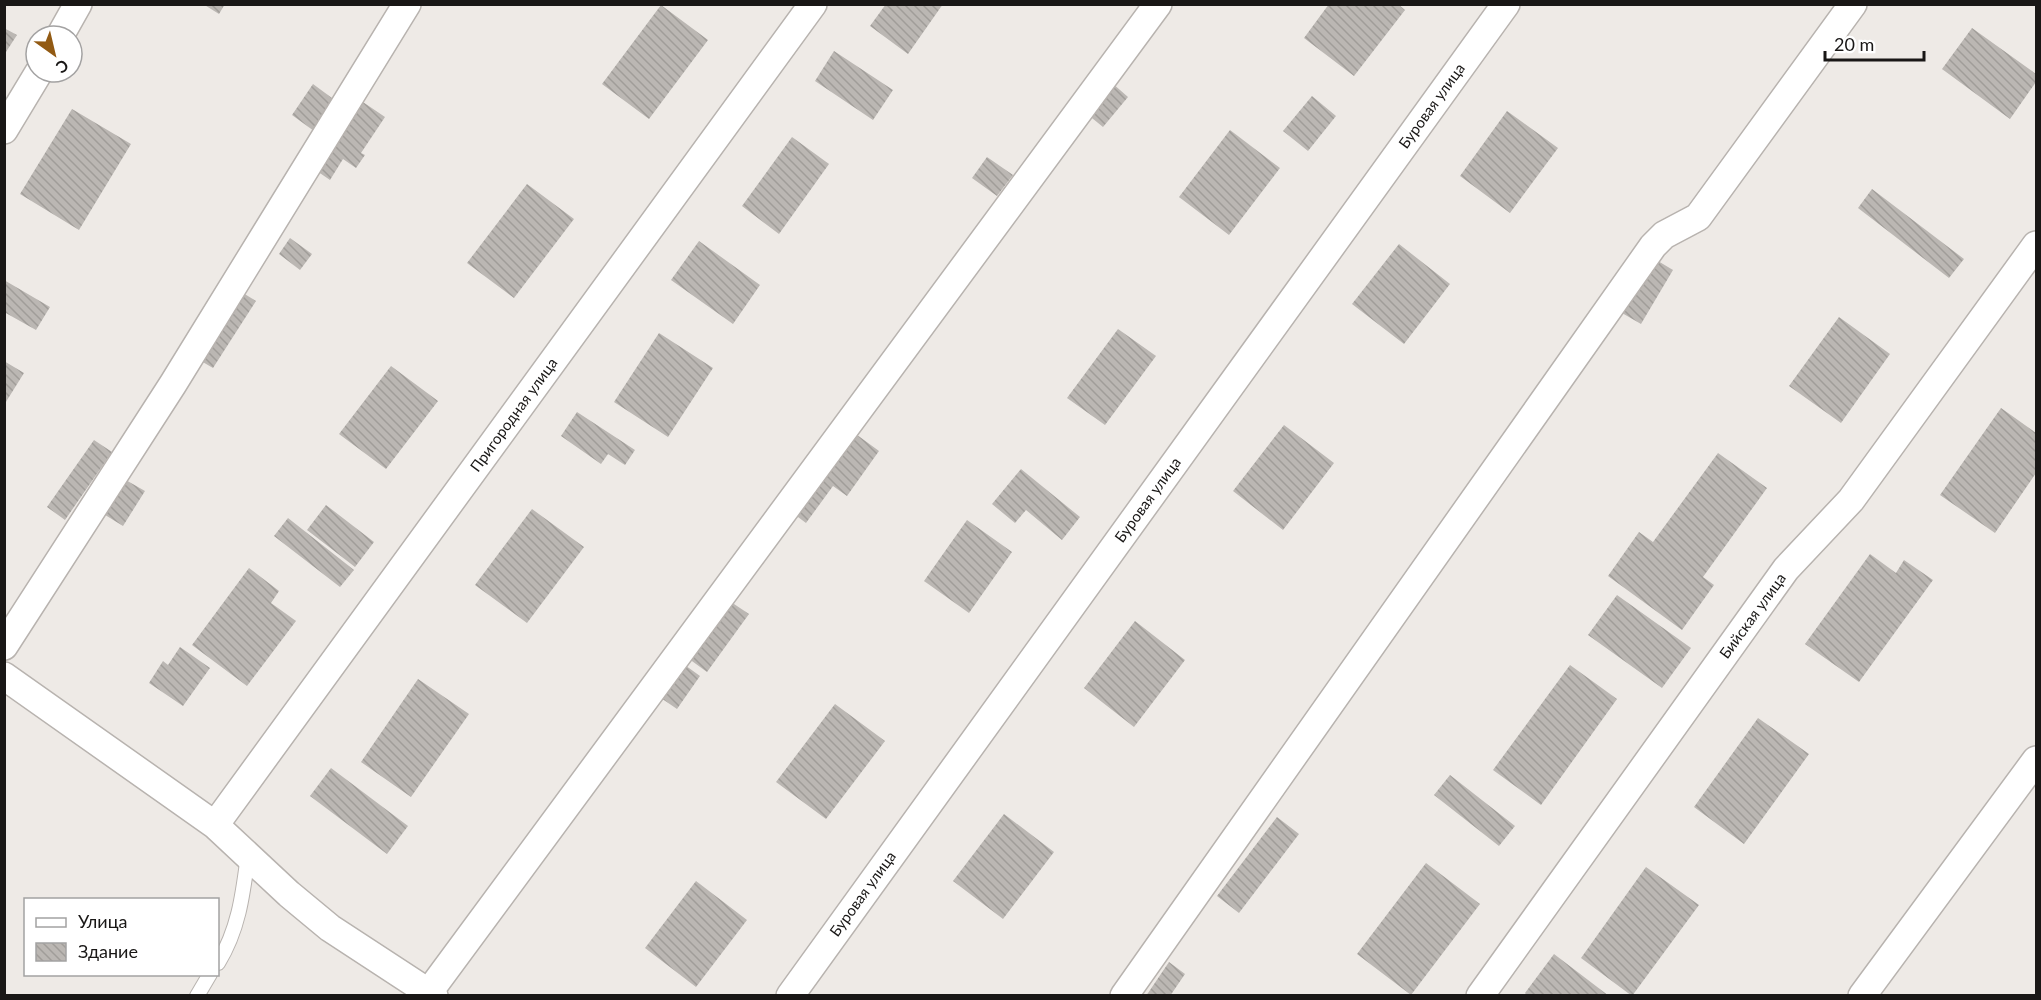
<svg xmlns="http://www.w3.org/2000/svg" width="2041" height="1000" viewBox="0 0 2041 1000" font-family="Lato,sans-serif">
  <defs>
    <pattern id="building-back-hatch" width="6" height="6" patternUnits="userSpaceOnUse" patternTransform="scale(1.5)"><rect width="6" height="6" fill="#bbb7b3"/><path d="M-1 5l2 2M0 0l6 6M5-1l2 2" fill="none" stroke="#a09d99"/></pattern>
  </defs>
  <rect width="100%" height="100%" fill="#eeeae6"/>
  <path fill="url(#building-back-hatch)" d="M 203,4 L 225,4 L 219,14 Z
    M 886,4 L 943,4 L 908,54 L 870,26 Z
    M 1329,4 L 1398,4 L 1405,10 L 1354,76 L 1304,38 Z
    M 661,5 L 708,40 L 649,119 L 602,84 Z
    M 4,28 L 17,35 L 4,55 Z
    M 1972,28 L 2036,74 L 2036,82 L 2010,119 L 1942,69 Z
    M 834,51 L 893,90 L 873,120 L 815,81 Z
    M 1112,83 L 1128,97 L 1103,127 L 1087,114 Z
    M 313,84 L 336,101 L 314,131 L 292,115 Z
    M 1312,96 L 1336,116 L 1308,151 L 1283,131 Z
    M 357,98 L 385,117 L 361,153 L 365,155 L 356,168 L 343,159 L 330,180 L 311,167 Z
    M 72,109 L 131,144 L 79,230 L 20,194 Z
    M 1507,111 L 1558,148 L 1510,213 L 1460,176 Z
    M 1230,130 L 1280,168 L 1229,235 L 1179,197 Z
    M 792,137 L 829,164 L 779,234 L 742,206 Z
    M 987,157 L 1013,175 L 997,196 L 972,178 Z
    M 527,184 L 574,219 L 514,298 L 467,263 Z
    M 1872,189 L 1964,259 L 1949,278 L 1858,208 Z
    M 290,238 L 312,254 L 300,270 L 279,254 Z
    M 699,241 L 760,285 L 733,324 L 671,280 Z
    M 1399,244 L 1450,284 L 1404,344 L 1352,304 Z
    M 1653,258 L 1673,270 L 1641,324 L 1622,313 Z
    M 4,280 L 50,307 L 36,330 L 4,312 Z
    M 243,293 L 256,301 L 213,368 L 201,361 Z
    M 1839,317 L 1890,354 L 1841,423 L 1789,386 Z
    M 1118,329 L 1156,356 L 1105,425 L 1067,398 Z
    M 659,333 L 713,368 L 668,437 L 614,402 Z
    M 4,361 L 24,373 L 4,405 Z
    M 391,366 L 438,401 L 386,469 L 339,434 Z
    M 2001,408 L 2036,433 L 2036,473 L 1995,533 L 1940,495 Z
    M 577,412 L 635,450 L 625,465 L 608,454 L 601,464 L 561,436 Z
    M 1284,425 L 1334,463 L 1283,530 L 1233,491 Z
    M 849,429 L 879,451 L 847,496 L 833,486 L 806,523 L 790,511 Z
    M 94,440 L 112,452 L 65,520 L 47,507 Z
    M 1718,453 L 1767,488 L 1703,577 L 1714,585 L 1682,630 L 1608,576 L 1639,532 L 1653,542 Z
    M 1021,469 L 1080,517 L 1062,540 L 1026,510 L 1015,523 L 992,504 Z
    M 124,479 L 145,491 L 123,526 L 102,513 Z
    M 326,505 L 374,542 L 355,567 L 307,530 Z
    M 532,509 L 584,547 L 527,623 L 475,585 Z
    M 288,518 L 354,570 L 340,587 L 274,536 Z
    M 967,520 L 1012,552 L 969,613 L 924,581 Z
    M 1870,554 L 1896,573 L 1904,560 L 1933,580 L 1859,682 L 1805,644 Z
    M 249,568 L 279,591 L 271,603 L 296,621 L 247,686 L 192,645 Z
    M 1617,595 L 1691,648 L 1662,688 L 1588,635 Z
    M 725,598 L 749,614 L 707,672 L 685,656 Z
    M 1135,621 L 1185,660 L 1134,727 L 1084,688 Z
    M 180,647 L 210,668 L 183,706 L 149,683 L 163,661 L 168,665 Z
    M 682,663 L 700,676 L 677,709 L 658,696 Z
    M 1570,665 L 1617,699 L 1541,805 L 1493,770 Z
    M 418,679 L 469,714 L 411,797 L 361,762 Z
    M 835,704 L 885,741 L 826,819 L 776,782 Z
    M 1758,718 L 1809,754 L 1744,844 L 1694,807 Z
    M 331,768 L 408,826 L 387,854 L 310,796 Z
    M 1450,775 L 1515,826 L 1499,846 L 1434,795 Z
    M 1004,814 L 1054,852 L 1003,919 L 953,881 Z
    M 1277,817 L 1299,834 L 1239,913 L 1217,896 Z
    M 1426,863 L 1480,904 L 1411,995 L 1357,954 Z
    M 1646,867 L 1699,905 L 1632,996 L 1581,958 Z
    M 696,881 L 747,920 L 696,987 L 645,948 Z
    M 1554,954 L 1609,996 L 1528,996 L 1525,993 Z
    M 1169,962 L 1185,974 L 1170,996 L 1146,996 Z"/>
  <g fill="none" stroke-linecap="round" stroke-linejoin="round">
    <g stroke="#b8b3af" stroke-width="16">
      <path id="service" d="M 218,963 C 239,929 243,893 248,855
        M 197,996 L 210,974"/>
    </g>
    <g stroke="#b8b3af" stroke-width="30">
      <path id="minor" d="M 60,36 L 78,4
        M 4,130 L 39,72
        M 4,646 L 173,384 L 407,4
        M 4,676 L 215,825 L 289,894 L 330,928 L 434,996
        M 215,825 L 813,4
        M 429,992 L 1158,4
        M 790,996 L 1506,4
        M 1124,996 L 1653,246 L 1664,235 L 1698,217 L 1853,4
        M 1480,996 L 1786,569 L 1851,500 L 2036,245
        M 1862,996 L 2036,760"/>
    </g>
    <use href="#service" stroke="#fff" stroke-width="14"/>
    <use href="#minor" stroke="#fff" stroke-width="27"/>
  </g>
  <g text-anchor="middle" stroke-width="6" stroke-linejoin="round" paint-order="stroke">
    <g font-size="15" fill="#191716" stroke="#fff">
      <text transform="translate(1432 106) rotate(-54)" y="5">Буровая улица</text>
      <text transform="translate(514 415) rotate(-54)" y="5">Пригородная улица</text>
      <text transform="translate(1148 500) rotate(-54)" y="5">Буровая улица</text>
      <text transform="translate(1753 616) rotate(-54)" y="5">Бийская улица</text>
      <text transform="translate(863 894) rotate(-54)" y="5">Буровая улица</text>
    </g>
  </g>
  <rect width="2041" height="1000" fill="none" stroke="#191716" stroke-width="12"/>
  <rect x="24" y="898" width="195" height="78" fill="#ffffff" stroke="#a3a2a2" stroke-width="1.5"/>
  <rect x="36" y="918" width="30" height="9" fill="#ffffff" stroke="#a3a2a2" stroke-width="1.5"/>
  <text x="78" y="928" font-size="18" fill="#191716">Улица</text>
  <rect x="36" y="943" width="30" height="18" fill="url(#building-back-hatch)" stroke="#a3a2a2" stroke-width="1.5"/>
  <text x="78" y="958" font-size="18" fill="#191716">Здание</text>
  <g transform="translate(54 54) rotate(146)"><circle r="28" fill="#ffffff" stroke="#a3a2a2" stroke-width="1.5"/>
  <path d="M0-4.5L10 22L0 15L-10 22Z" fill="#925a13"/>
  <text y="-9" font-size="16" font-weight="bold" text-anchor="middle" fill="#191716">С</text>
  </g>
  <path d="M1825 51v9h99v-9" fill="none" stroke="#191716" stroke-width="3"/>
  <text x="1834" y="51" font-size="18" fill="#191716" stroke="#ffffff" stroke-width="4.5" paint-order="stroke">20 m</text>
</svg>
